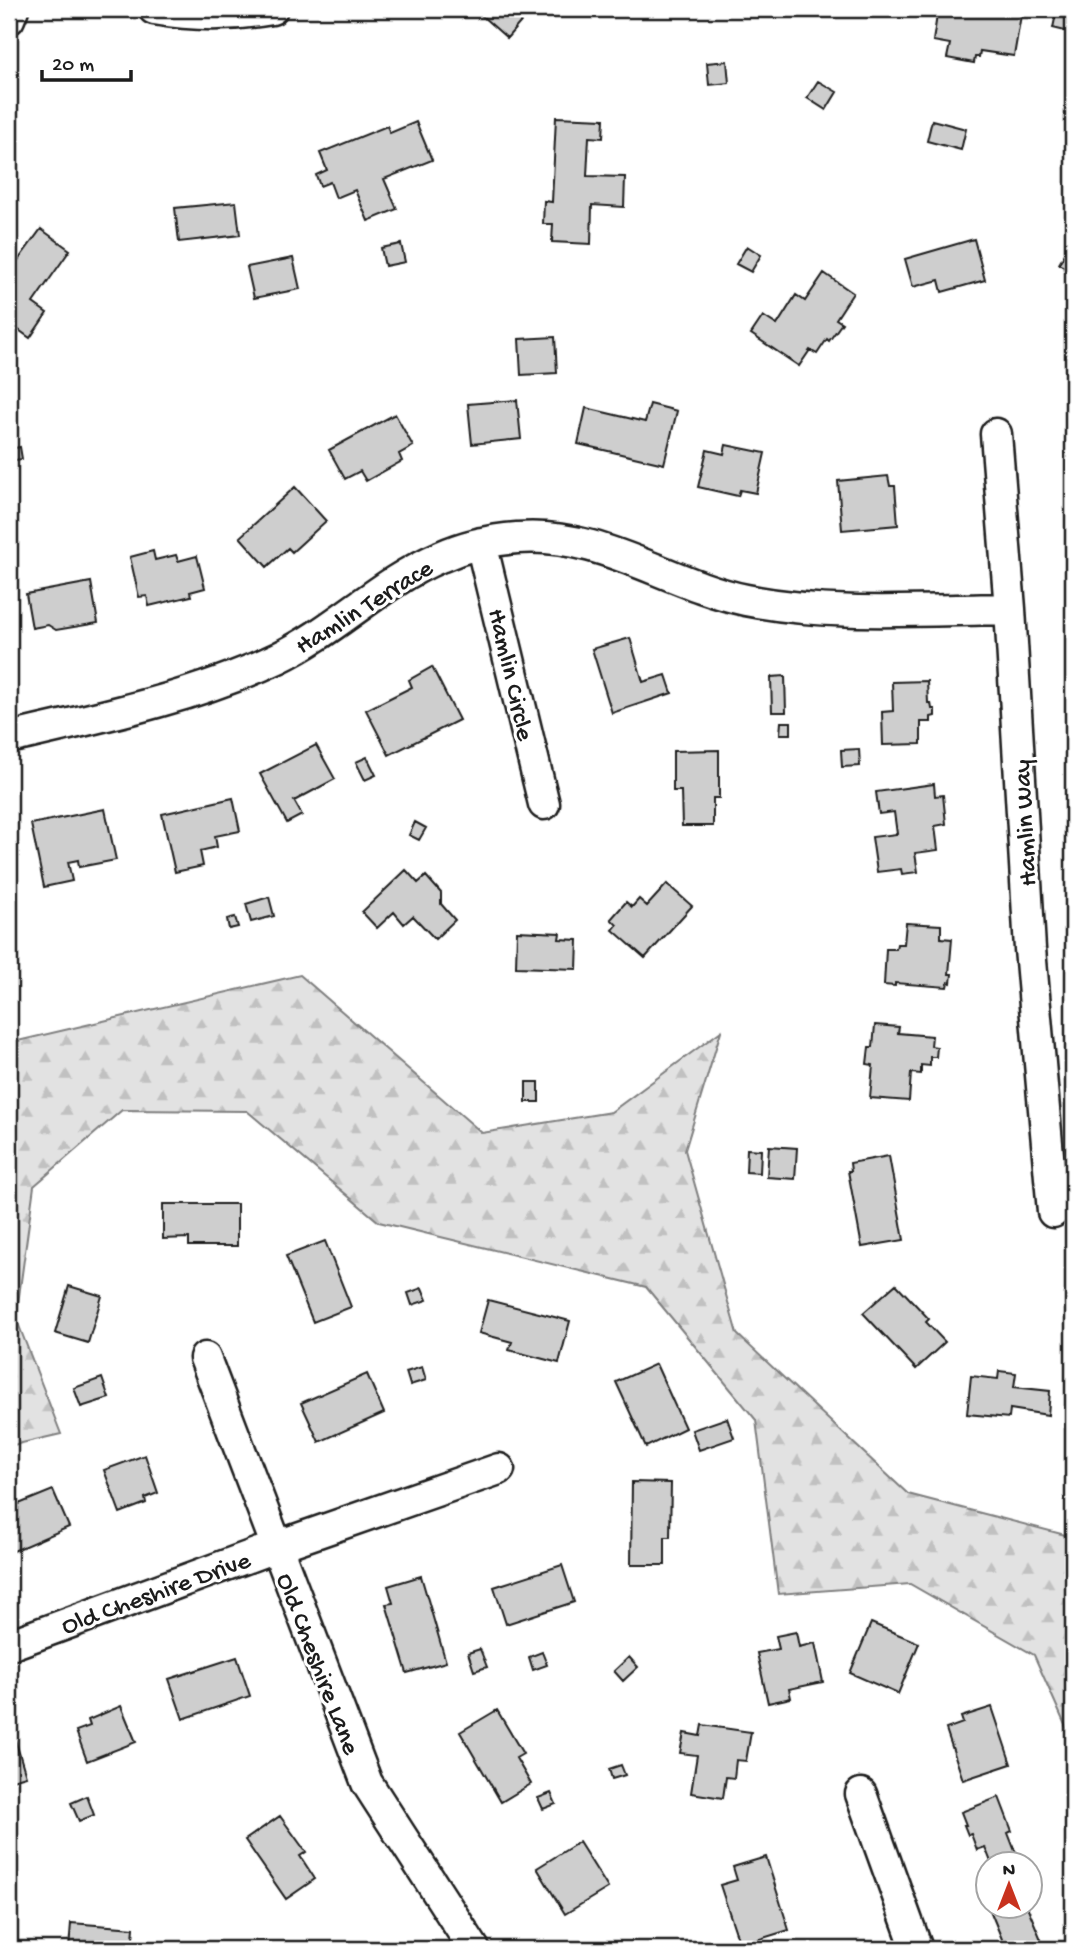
<svg xmlns="http://www.w3.org/2000/svg" width="1082" height="1958" viewBox="0 0 1082 1958" font-family="'Gochi Hand',sans-serif">
  <defs>
    <pattern id="forest-firs" width="22" height="20" patternUnits="userSpaceOnUse" patternTransform="scale(1.75)"><rect width="22" height="20" fill="#e2e2e2"/><path d="M5 1l3.5 6h-7zM16 11l3.5 6h-7z" fill="#c1c1c1"/></pattern>
  </defs>
  <rect width="100%" height="100%" fill="#fff"/>
  <filter id="ink" filterUnits="userSpaceOnUse"><feTurbulence type="fractalNoise" baseFrequency=".0143" numOctaves="2"/><feDisplacementMap in="SourceGraphic" scale="14" xChannelSelector="R" yChannelSelector="G"/><feConvolveMatrix kernelMatrix="1 2 1 2 8 2 1 2 1" color-interpolation-filters="sRGB"/></filter>
  <g filter="url(#ink)">
    <path fill="url(#forest-firs)" stroke="#7f7f7f" stroke-width="2" d="M 300,975 L 482,1133 L 611,1112 L 721,1031 L 685,1150 L 737,1334 L 908,1494 L 1073,1537 L 1073,1743 L 1034,1655 L 910,1584 L 778,1594 L 756,1420 L 646,1287 L 379,1222 L 247,1111 L 122,1110 L 34,1186 L 16,1318 L 61,1434 L 9,1446 L 9,1043 Z"/>
    <path fill="#cecece" stroke="#1c1c1c" stroke-width="2" d="M 474,9 L 532,9 L 507,38 Z
      M 938,9 L 994,9 L 1021,15 L 1014,56 L 980,51 L 979,57 L 975,57 L 974,63 L 947,58 L 950,44 L 933,41 Z
      M 1057,9 L 1073,9 L 1073,33 L 1053,28 Z
      M 727,61 L 729,83 L 709,85 L 707,63 Z
      M 818,81 L 837,92 L 826,110 L 807,98 Z
      M 556,117 L 604,119 L 603,138 L 589,137 L 587,176 L 625,177 L 624,207 L 592,205 L 591,244 L 552,242 L 553,224 L 543,224 L 544,201 L 552,202 Z
      M 932,120 L 966,129 L 961,150 L 927,141 Z
      M 416,122 L 432,160 L 384,179 L 397,209 L 368,221 L 355,190 L 336,198 L 330,182 L 320,186 L 316,175 L 327,170 L 320,153 L 387,126 L 390,133 Z
      M 236,202 L 240,235 L 179,242 L 175,208 Z
      M 41,229 L 70,250 L 33,303 L 47,313 L 30,338 L 9,323 L 9,258 L 16,263 Z
      M 974,239 L 985,280 L 942,292 L 939,280 L 913,287 L 905,259 Z
      M 1073,240 L 1073,273 L 1059,264 Z
      M 401,244 L 405,262 L 385,266 L 381,248 Z
      M 747,246 L 761,255 L 751,272 L 736,264 Z
      M 293,258 L 300,289 L 254,298 L 247,267 Z
      M 824,273 L 853,293 L 836,319 L 842,323 L 829,341 L 827,339 L 817,354 L 810,350 L 799,366 L 751,334 L 763,316 L 777,325 L 796,295 L 805,301 Z
      M 555,337 L 557,373 L 521,375 L 519,339 Z
      M 517,400 L 521,439 L 472,444 L 468,404 Z
      M 650,404 L 677,411 L 664,464 L 578,444 L 586,408 L 645,422 Z
      M 395,414 L 413,446 L 399,454 L 402,461 L 366,481 L 360,471 L 345,479 L 329,450 Z
      M 726,445 L 765,453 L 756,493 L 740,490 L 738,496 L 698,487 L 707,450 L 724,454 Z
      M 20,447 L 22,459 L 9,461 L 9,449 Z
      M 888,476 L 890,486 L 895,486 L 898,525 L 842,530 L 838,481 Z
      M 295,487 L 326,521 L 292,552 L 288,548 L 267,567 L 240,537 Z
      M 153,551 L 155,560 L 176,555 L 178,561 L 197,556 L 205,588 L 190,592 L 191,596 L 149,606 L 147,596 L 139,597 L 130,557 Z
      M 91,582 L 98,623 L 56,630 L 48,625 L 32,628 L 26,594 Z
      M 630,638 L 643,682 L 666,675 L 672,693 L 612,713 L 592,649 Z
      M 432,667 L 459,720 L 389,755 L 366,710 L 412,687 L 409,680 Z
      M 785,676 L 786,712 L 772,712 L 771,677 Z
      M 927,681 L 928,703 L 931,703 L 932,709 L 935,709 L 935,716 L 931,717 L 931,722 L 921,722 L 921,744 L 883,745 L 882,712 L 893,711 L 892,682 Z
      M 781,722 L 791,722 L 791,734 L 780,734 Z
      M 316,745 L 335,779 L 294,801 L 302,815 L 287,823 L 260,774 Z
      M 859,749 L 860,766 L 842,767 L 841,750 Z
      M 719,750 L 719,798 L 713,798 L 713,826 L 682,826 L 681,791 L 673,791 L 673,751 Z
      M 367,757 L 376,775 L 365,780 L 356,762 Z
      M 934,784 L 935,796 L 943,795 L 946,824 L 935,826 L 938,850 L 915,853 L 918,872 L 902,874 L 901,869 L 877,872 L 872,837 L 897,834 L 894,812 L 879,814 L 876,792 Z
      M 233,798 L 240,831 L 215,836 L 217,847 L 200,851 L 203,866 L 175,872 L 162,814 Z
      M 105,809 L 116,860 L 79,867 L 78,860 L 68,862 L 72,881 L 44,887 L 31,824 Z
      M 415,822 L 426,828 L 419,840 L 409,835 Z
      M 406,870 L 418,883 L 426,876 L 441,893 L 441,904 L 455,920 L 435,939 L 413,916 L 404,924 L 394,912 L 377,928 L 362,912 Z
      M 667,884 L 692,906 L 645,958 L 613,930 L 617,925 L 611,919 L 626,902 L 632,907 L 639,899 L 647,906 Z
      M 269,897 L 274,916 L 251,922 L 246,904 Z
      M 235,917 L 238,927 L 229,929 L 227,919 Z
      M 906,923 L 941,925 L 941,938 L 952,939 L 949,974 L 952,974 L 951,983 L 948,982 L 947,987 L 895,983 L 895,986 L 884,985 L 886,949 L 896,949 L 897,944 L 904,944 Z
      M 517,931 L 560,933 L 559,939 L 578,940 L 577,969 L 516,967 Z
      M 875,1025 L 899,1027 L 898,1033 L 932,1036 L 931,1046 L 937,1047 L 936,1057 L 930,1057 L 930,1066 L 921,1065 L 921,1074 L 911,1073 L 909,1101 L 870,1098 L 873,1065 L 867,1064 L 869,1047 L 873,1047 Z
      M 526,1082 L 539,1082 L 539,1102 L 526,1102 Z
      M 769,1146 L 797,1148 L 795,1179 L 767,1177 Z
      M 747,1149 L 761,1150 L 760,1173 L 746,1172 Z
      M 889,1156 L 904,1240 L 862,1247 L 848,1171 L 851,1171 L 850,1163 Z
      M 163,1204 L 237,1204 L 237,1246 L 189,1246 L 189,1238 L 163,1239 Z
      M 325,1241 L 351,1307 L 313,1322 L 286,1256 Z
      M 896,1284 L 929,1319 L 926,1322 L 945,1342 L 916,1369 L 863,1313 Z
      M 69,1286 L 102,1296 L 88,1343 L 55,1333 Z
      M 422,1288 L 427,1300 L 412,1305 L 408,1293 Z
      M 488,1300 L 570,1321 L 559,1363 L 509,1350 L 512,1342 L 479,1333 Z
      M 656,1364 L 685,1428 L 646,1447 L 616,1382 Z
      M 422,1367 L 426,1380 L 410,1385 L 406,1372 Z
      M 999,1371 L 1016,1373 L 1014,1387 L 1050,1391 L 1048,1415 L 1010,1409 L 1009,1418 L 967,1414 L 971,1376 L 998,1379 Z
      M 367,1374 L 384,1413 L 319,1442 L 301,1403 Z
      M 102,1378 L 109,1398 L 81,1407 L 74,1388 Z
      M 727,1418 L 734,1438 L 699,1450 L 692,1430 Z
      M 145,1455 L 158,1493 L 145,1498 L 146,1503 L 120,1513 L 104,1470 Z
      M 632,1482 L 671,1483 L 670,1537 L 665,1537 L 665,1565 L 631,1565 Z
      M 53,1490 L 69,1527 L 9,1553 L 9,1508 Z
      M 562,1565 L 574,1602 L 506,1624 L 494,1587 Z
      M 421,1576 L 446,1662 L 407,1673 L 386,1604 L 393,1603 L 388,1586 Z
      M 871,1623 L 919,1643 L 898,1694 L 850,1673 Z
      M 796,1632 L 799,1647 L 815,1643 L 823,1682 L 789,1689 L 791,1698 L 768,1703 L 757,1653 L 779,1649 L 776,1636 Z
      M 480,1649 L 487,1667 L 474,1671 L 468,1653 Z
      M 542,1652 L 547,1665 L 533,1670 L 529,1657 Z
      M 237,1657 L 250,1696 L 183,1719 L 169,1679 Z
      M 629,1657 L 638,1667 L 623,1681 L 614,1671 Z
      M 121,1706 L 136,1742 L 87,1761 L 76,1731 L 90,1726 L 88,1720 Z
      M 992,1707 L 1011,1764 L 963,1780 L 946,1729 L 963,1723 L 961,1717 Z
      M 497,1710 L 523,1754 L 516,1758 L 531,1784 L 501,1802 L 460,1732 Z
      M 702,1725 L 751,1732 L 746,1761 L 736,1760 L 734,1778 L 726,1777 L 723,1798 L 691,1793 L 697,1755 L 680,1753 L 684,1733 L 700,1736 Z
      M 15,1739 L 26,1776 L 9,1781 L 9,1741 Z
      M 621,1765 L 625,1775 L 612,1779 L 609,1769 Z
      M 551,1793 L 556,1804 L 543,1809 L 538,1798 Z
      M 87,1796 L 94,1815 L 79,1821 L 71,1803 Z
      M 999,1797 L 1012,1831 L 1008,1833 L 1020,1864 L 989,1864 L 991,1862 L 985,1847 L 977,1850 L 971,1834 L 968,1835 L 964,1825 L 966,1825 L 961,1812 Z
      M 280,1816 L 306,1852 L 300,1856 L 315,1879 L 286,1899 L 245,1840 Z
      M 579,1842 L 608,1888 L 565,1914 L 537,1868 Z
      M 766,1857 L 789,1930 L 740,1945 L 720,1885 L 737,1880 L 733,1867 Z
      M 1002,1906 L 1027,1906 L 1045,1949 L 1006,1949 L 990,1910 Z
      M 71,1923 L 134,1928 L 132,1949 L 69,1949 Z"/>
    <g fill="none" stroke-linecap="round" stroke-linejoin="round">
      <g stroke="#1c1c1c" stroke-width="35">
        <path id="minor" d="M 154,9 C 194,16 232,16 272,9
          M 9,19 L 13,9
          M 996,434 L 1010,609 L 1030,949 L 1053,1212
          M 481,543 L 544,804
          M 9,738 C 100,717 193,698 278,658 C 336,630 381,582 440,557 C 464,546 491,540 517,538 C 600,531 668,584 746,600 C 832,617 922,610 1010,609
          M 205,1358 L 367,1783 L 474,1949
          M 9,1645 L 275,1547 L 499,1469
          M 861,1794 L 917,1949"/>
      </g>
      <use href="#minor" stroke="#fff" stroke-width="30"/>
    </g>
  </g>
  <g text-anchor="middle" stroke-width="6" stroke-linejoin="round" paint-order="stroke">
    <g font-size="26" fill="#1c1c1c" stroke="#fff">
      <text transform="translate(363 605) rotate(-32)" y="9">Hamlin Terrace</text>
      <text transform="translate(513 674) rotate(77)" y="9">Hamlin Circle</text>
      <text transform="translate(1023 823) rotate(-93)" y="9">Hamlin Way</text>
      <text transform="translate(155 1591) rotate(-20)" y="9">Old Cheshire Drive</text>
      <text transform="translate(320 1663) rotate(69)" y="9">Old Cheshire Lane</text>
    </g>
  </g>
  <rect width="1082" height="1958" fill="none" stroke="#fff" stroke-width="35"/>
  <rect x="18" y="18" width="1047" height="1923" fill="none" stroke="#1c1c1c" stroke-width="2.5" filter="url(#ink)"/>
  <g transform="translate(1009 1885)"><circle r="33" fill="#ffffff" stroke="#a4a4a4" stroke-width="2"/>
  <path d="M0-5L12 26L0 18L-12 26Z" fill="#c8321e"/>
  <text y="-10" font-size="19" font-weight="bold" text-anchor="middle" fill="#1c1c1c">N</text>
  </g>
  <path d="M42 70v10h89v-10" fill="none" stroke="#1c1c1c" stroke-width="3.5"/>
  <text x="52" y="70" font-size="21" fill="#1c1c1c" stroke="#ffffff" stroke-width="5" paint-order="stroke">20 m</text>
</svg>
